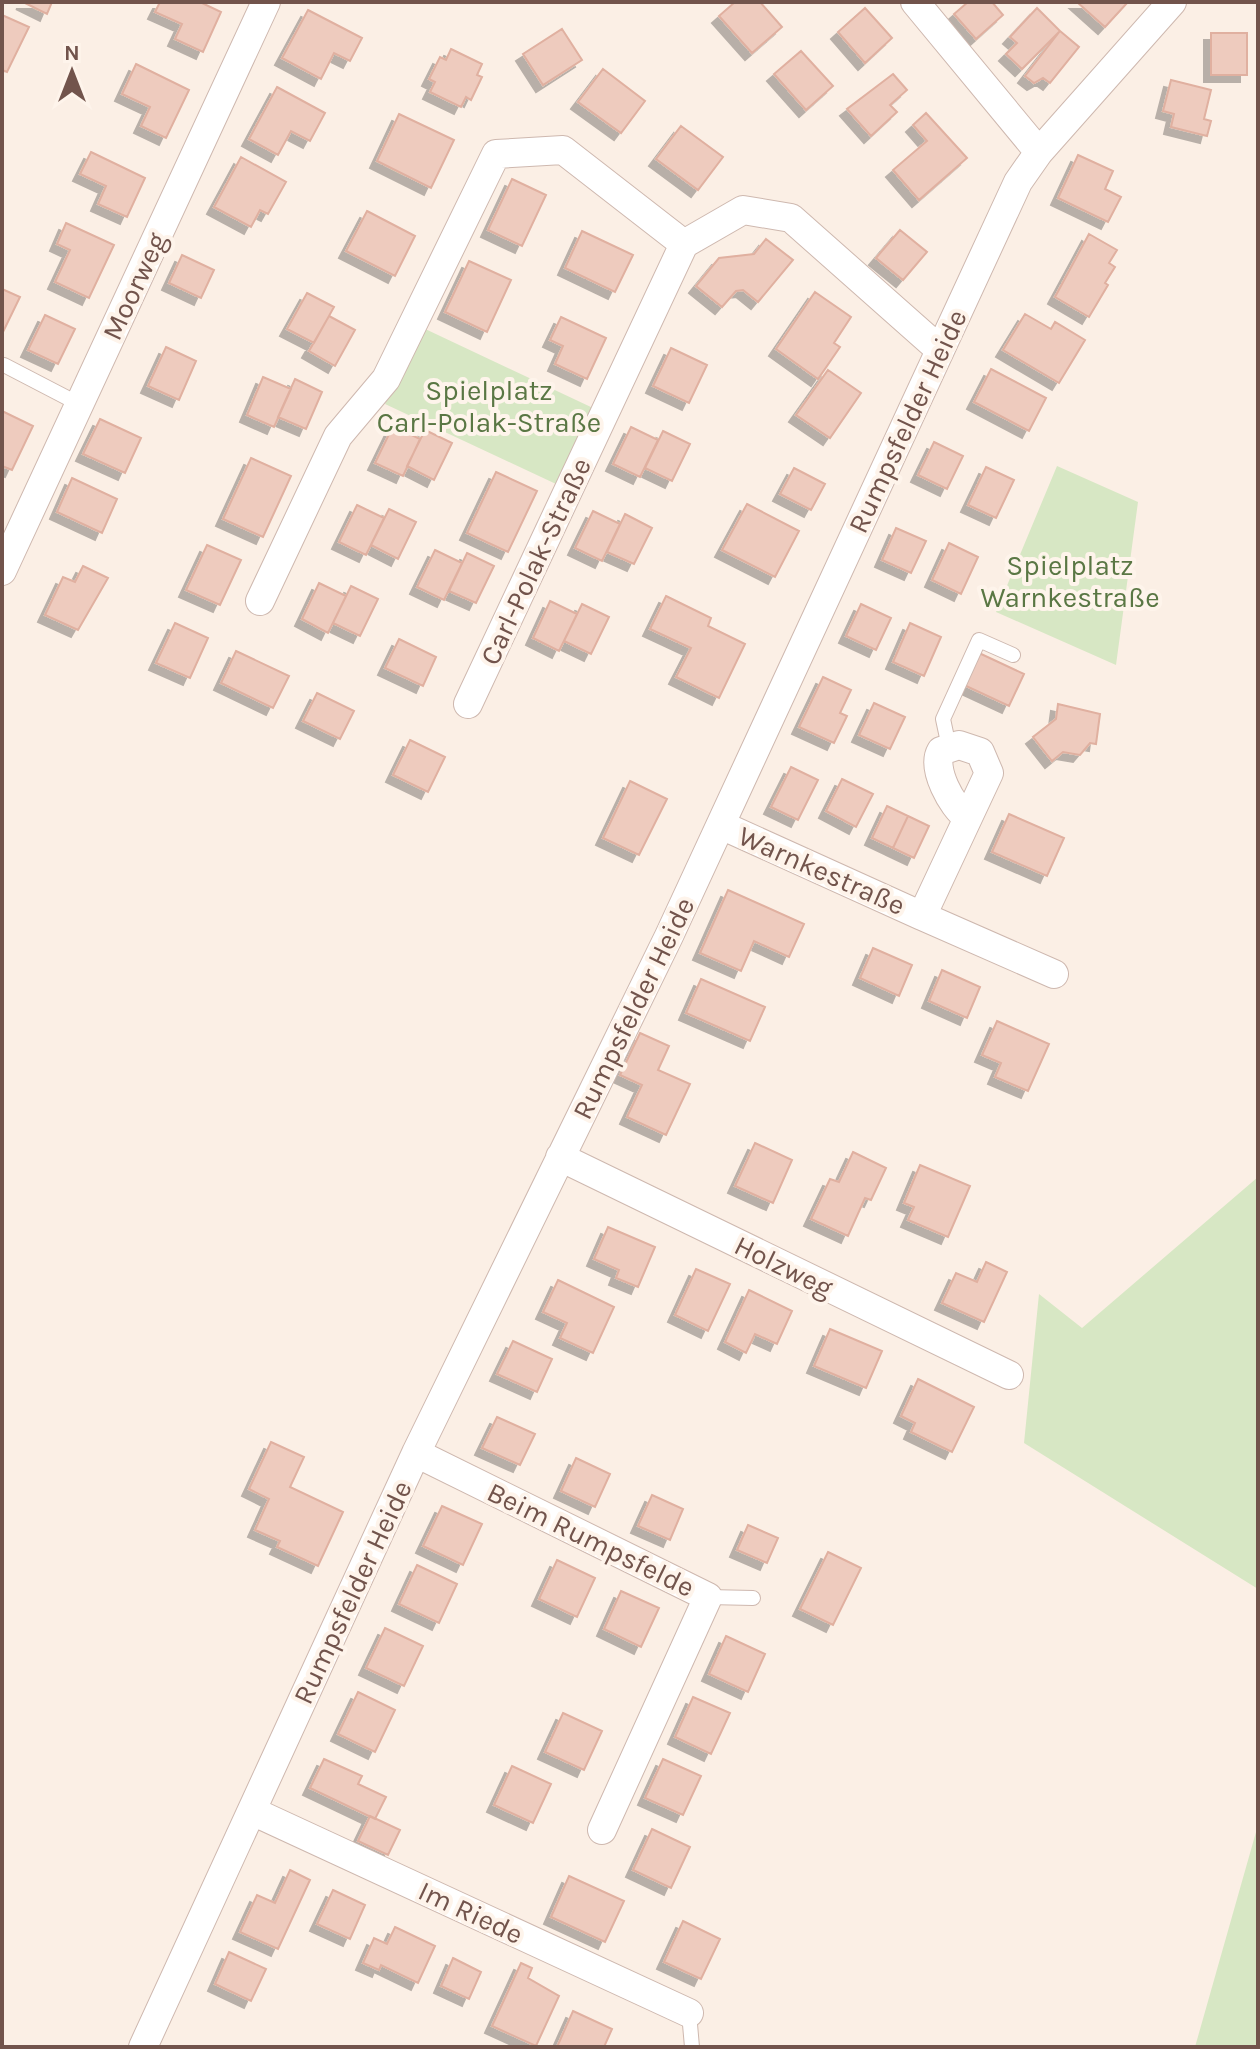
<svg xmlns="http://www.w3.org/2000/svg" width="1260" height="2049" viewBox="0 0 1260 2049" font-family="Karla,sans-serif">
  <defs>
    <filter id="shadow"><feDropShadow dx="-7" dy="7" stdDeviation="0" flood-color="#0004"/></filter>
  </defs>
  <rect width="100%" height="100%" fill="#fbefe5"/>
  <path fill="#d7e7c4" d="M 421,327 L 593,408 L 556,484 L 385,404 Z
    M 1057,466 L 1138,502 L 1116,665 L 996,612 Z
    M 1258,1177 L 1258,1589 L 1024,1443 L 1039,1294 L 1082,1328 Z
    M 1258,1825 L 1257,2047 L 1195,2047 Z"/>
  <path fill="#eecbbe" stroke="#e0b0a0" stroke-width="2" filter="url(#shadow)" d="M 23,2 L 52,2 L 47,14 Z
    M 160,2 L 200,2 L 221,12 L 203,52 L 175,39 L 182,24 L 155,12 Z
    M 735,2 L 760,2 L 782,27 L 752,53 L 719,16 Z
    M 968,2 L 992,2 L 1003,15 L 976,39 L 954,14 Z
    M 1077,2 L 1128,2 L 1105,27 Z
    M 865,8 L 892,38 L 865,63 L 838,32 Z
    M 1037,8 L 1060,31 L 1022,69 L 1006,54 L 1017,43 L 1010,37 Z
    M 308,10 L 362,38 L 350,61 L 334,53 L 321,79 L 282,58 Z
    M 2,15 L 29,27 L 7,72 L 2,70 Z
    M 562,29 L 582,60 L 543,85 L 523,54 Z
    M 1060,31 L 1079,47 L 1050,83 L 1043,78 L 1034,83 L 1025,76 Z
    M 1211,33 L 1247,33 L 1247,75 L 1211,75 Z
    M 451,49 L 482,64 L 477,75 L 482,77 L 471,100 L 466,97 L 461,107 L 430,92 L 435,82 L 429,79 L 440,57 L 446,60 Z
    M 801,51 L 833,86 L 806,110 L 774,74 Z
    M 136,64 L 189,90 L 166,138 L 141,126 L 150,107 L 122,94 Z
    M 603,69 L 645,101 L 621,133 L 578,102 Z
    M 893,74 L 907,90 L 890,105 L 897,112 L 871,136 L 847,109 Z
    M 1171,80 L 1211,90 L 1204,119 L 1211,121 L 1207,136 L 1171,127 L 1174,114 L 1163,111 Z
    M 277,87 L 325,113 L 310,141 L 291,131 L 278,155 L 249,139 Z
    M 926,113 L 967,158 L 919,200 L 893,170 L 927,141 L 913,125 Z
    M 399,114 L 454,140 L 431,188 L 377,161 Z
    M 681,126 L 723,157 L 698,190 L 656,159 Z
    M 91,152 L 145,178 L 127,217 L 98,204 L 106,186 L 80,174 Z
    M 1078,155 L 1113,171 L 1105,189 L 1121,197 L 1108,222 L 1058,198 Z
    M 241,157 L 286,182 L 268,214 L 260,210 L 251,227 L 214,207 Z
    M 512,179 L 546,195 L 522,246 L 488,230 Z
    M 367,211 L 415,236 L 395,276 L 346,251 Z
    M 66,223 L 114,245 L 89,298 L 55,282 L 70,250 L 57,244 Z
    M 900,230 L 927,252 L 903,280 L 876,258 Z
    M 582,231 L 633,255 L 615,292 L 565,268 Z
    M 1089,234 L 1117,250 L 1109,263 L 1115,267 L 1105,283 L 1108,285 L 1089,317 L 1055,297 Z
    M 766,239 L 793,260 L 758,302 L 743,290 L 736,291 L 722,307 L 696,286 L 719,258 L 754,254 Z
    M 182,255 L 214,270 L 201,298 L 169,283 Z
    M 469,261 L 511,280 L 487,332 L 445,312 Z
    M 2,289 L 20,297 L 2,334 Z
    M 815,292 L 851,317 L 834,343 L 840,347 L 818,379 L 776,349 Z
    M 307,293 L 334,307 L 314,343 L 287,329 Z
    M 1025,314 L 1051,329 L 1055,322 L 1085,340 L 1059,383 L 1003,350 Z
    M 45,315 L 75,329 L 58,364 L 28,350 Z
    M 329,316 L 355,330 L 335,366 L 309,351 Z
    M 561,317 L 606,338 L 587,379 L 555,364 L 563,346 L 550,340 Z
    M 166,347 L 196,361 L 179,400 L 148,386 Z
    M 671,348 L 707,365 L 689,403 L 653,386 Z
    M 991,369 L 1046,398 L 1029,431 L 974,402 Z
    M 828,370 L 861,393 L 830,438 L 796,415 Z
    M 263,377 L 291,389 L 274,427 L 247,415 Z
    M 295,379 L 322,392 L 306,429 L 278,417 Z
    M 2,411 L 33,426 L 12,470 L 2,466 Z
    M 100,419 L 141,438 L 125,473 L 83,454 Z
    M 393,426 L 420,439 L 403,476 L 375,463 Z
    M 631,427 L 658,440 L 640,477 L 613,464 Z
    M 425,430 L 452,443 L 434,480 L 407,466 Z
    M 663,431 L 690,444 L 672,481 L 645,468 Z
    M 934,442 L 963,456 L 947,489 L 918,475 Z
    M 251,458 L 291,476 L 263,537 L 223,519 Z
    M 986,467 L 1014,480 L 996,518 L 968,505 Z
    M 794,468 L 825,484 L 811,510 L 780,494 Z
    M 496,472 L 537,491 L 508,552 L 467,533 Z
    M 72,478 L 117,499 L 102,533 L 57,512 Z
    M 747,504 L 799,531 L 775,577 L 722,550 Z
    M 357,505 L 384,518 L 366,555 L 339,542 Z
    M 389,509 L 416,522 L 398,559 L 371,545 Z
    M 593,511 L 620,524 L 602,561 L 575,548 Z
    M 625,514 L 652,528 L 634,564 L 607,552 Z
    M 896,528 L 926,541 L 911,573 L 882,560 Z
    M 949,543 L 978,557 L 961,594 L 932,580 Z
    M 207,545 L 241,560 L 220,605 L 186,590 Z
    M 435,550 L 462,563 L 444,600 L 417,587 Z
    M 467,553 L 494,566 L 476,603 L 449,591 Z
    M 83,566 L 108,578 L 78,630 L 45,615 L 63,577 L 75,582 Z
    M 319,583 L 346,596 L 328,633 L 302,619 Z
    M 351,586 L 378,599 L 360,636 L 333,623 Z
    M 666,596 L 711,618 L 708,626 L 745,644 L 719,698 L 676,677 L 691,648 L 650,629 Z
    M 550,601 L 577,614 L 559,651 L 533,638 Z
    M 582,604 L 609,617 L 591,654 L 564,641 Z
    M 861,604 L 891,618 L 876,650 L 846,636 Z
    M 175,623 L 208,638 L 190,678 L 156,663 Z
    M 910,623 L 941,637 L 924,676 L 893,662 Z
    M 399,639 L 436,657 L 423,686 L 385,668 Z
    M 236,651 L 289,676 L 273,708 L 221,683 Z
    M 979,653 L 1024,674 L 1009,706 L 964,685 Z
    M 823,677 L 851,690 L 840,713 L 847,716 L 834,743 L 799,727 Z
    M 317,693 L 354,711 L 340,739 L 303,721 Z
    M 874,703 L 905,717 L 890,749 L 859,735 Z
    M 1058,704 L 1100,714 L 1096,744 L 1090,743 L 1080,755 L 1063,752 L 1052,761 L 1033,737 L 1056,719 Z
    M 410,740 L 445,757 L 428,792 L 393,775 Z
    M 791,767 L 818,780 L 798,820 L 771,807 Z
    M 842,779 L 873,794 L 856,827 L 826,811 Z
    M 630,781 L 667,799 L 639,855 L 603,838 Z
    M 887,806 L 908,816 L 893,848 L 872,838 Z
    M 1009,814 L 1064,838 L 1047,876 L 992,852 Z
    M 908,816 L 929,826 L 914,858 L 893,848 Z
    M 728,890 L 804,924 L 789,957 L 754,941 L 741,971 L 700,953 Z
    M 873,948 L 912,965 L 899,996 L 860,978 Z
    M 942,970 L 980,987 L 967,1018 L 929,1001 Z
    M 701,979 L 765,1007 L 750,1041 L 686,1013 Z
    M 997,1021 L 1049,1044 L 1028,1091 L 995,1077 L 1001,1063 L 982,1055 Z
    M 640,1033 L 669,1046 L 658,1070 L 690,1084 L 666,1135 L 627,1117 L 642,1085 L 620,1075 Z
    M 755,1143 L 792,1160 L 773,1203 L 735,1186 Z
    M 853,1152 L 886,1168 L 871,1200 L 865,1198 L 848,1236 L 811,1219 L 830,1179 L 839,1182 Z
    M 920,1165 L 970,1186 L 948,1237 L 908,1220 L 914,1207 L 904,1203 Z
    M 608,1227 L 655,1247 L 638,1287 L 616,1278 L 619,1270 L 594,1259 Z
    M 986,1262 L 1007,1272 L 984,1322 L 942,1303 L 956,1273 L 977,1282 Z
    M 696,1269 L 730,1284 L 708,1331 L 675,1315 Z
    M 558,1280 L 614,1307 L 593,1353 L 560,1338 L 567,1323 L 543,1312 Z
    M 749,1290 L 792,1311 L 777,1344 L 755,1334 L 746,1353 L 725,1342 Z
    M 830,1329 L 882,1351 L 866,1388 L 814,1366 Z
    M 513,1341 L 552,1359 L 537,1392 L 497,1374 Z
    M 918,1379 L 974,1407 L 952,1452 L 911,1432 L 915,1423 L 901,1416 Z
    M 497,1417 L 535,1434 L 520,1465 L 482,1448 Z
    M 271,1442 L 304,1457 L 290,1487 L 343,1512 L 318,1566 L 277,1547 L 280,1541 L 255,1530 L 269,1499 L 249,1489 Z
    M 576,1458 L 610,1474 L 595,1507 L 561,1491 Z
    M 652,1495 L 683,1509 L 670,1540 L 638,1526 Z
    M 442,1506 L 482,1524 L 463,1565 L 423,1546 Z
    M 748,1525 L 778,1538 L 767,1563 L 737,1550 Z
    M 828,1552 L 861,1568 L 833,1625 L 800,1609 Z
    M 557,1560 L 595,1578 L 577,1617 L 539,1599 Z
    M 417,1565 L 457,1584 L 439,1623 L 399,1604 Z
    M 621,1591 L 659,1608 L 641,1647 L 604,1629 Z
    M 385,1628 L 423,1646 L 404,1686 L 366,1668 Z
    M 726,1636 L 765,1654 L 748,1692 L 709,1674 Z
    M 358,1692 L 395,1710 L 375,1752 L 338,1734 Z
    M 693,1697 L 730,1713 L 711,1754 L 675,1737 Z
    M 563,1713 L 602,1731 L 584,1770 L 545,1752 Z
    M 324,1759 L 362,1776 L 358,1784 L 386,1797 L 375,1819 L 310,1788 Z
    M 663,1759 L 701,1776 L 683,1815 L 645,1798 Z
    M 512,1766 L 551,1784 L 533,1823 L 494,1805 Z
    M 370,1816 L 400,1830 L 388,1855 L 358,1841 Z
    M 652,1829 L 690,1847 L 671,1888 L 633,1870 Z
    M 290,1870 L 310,1880 L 278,1949 L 240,1932 L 257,1895 L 275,1903 Z
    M 569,1876 L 624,1901 L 605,1942 L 551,1917 Z
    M 333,1890 L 365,1905 L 350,1939 L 317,1924 Z
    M 683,1921 L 720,1939 L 701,1979 L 664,1962 Z
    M 395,1927 L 435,1946 L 418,1983 L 381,1965 L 379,1970 L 363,1963 L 374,1938 L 387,1944 Z
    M 229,1952 L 266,1969 L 251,2001 L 215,1984 Z
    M 453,1958 L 481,1972 L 469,1999 L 441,1986 Z
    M 521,1963 L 532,1968 L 528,1978 L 559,1996 L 536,2046 L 492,2026 Z
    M 573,2011 L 612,2029 L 604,2047 L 557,2047 Z"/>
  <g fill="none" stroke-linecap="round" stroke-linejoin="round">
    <g stroke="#ceb8af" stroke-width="16">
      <path id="lane" d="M 4,365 L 79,404
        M 949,747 L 943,719 L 979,640 L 1013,655
        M 708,1597 L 753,1598
        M 689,2013 L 692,2047"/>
    </g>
    <g stroke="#ceb8af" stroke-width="30">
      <path id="street" d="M 915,2 L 1039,152
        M 2,571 L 266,2
        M 260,601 L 338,436 L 386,379 L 496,154 L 563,150 L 684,244
        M 468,704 L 684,244 L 743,210 L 791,218 L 940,350
        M 721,825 L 922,916 L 989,773 L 980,752 L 959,745 L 941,751 C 931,768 952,807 967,817
        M 922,916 L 1054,974
        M 560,1157 L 1009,1375
        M 416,1453 L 708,1597 L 602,1830
        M 252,1811 L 689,2013
        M 143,2047 L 416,1453 L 669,936 L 1018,182 L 1039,152 L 1172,2"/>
    </g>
    <use href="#lane" stroke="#fff" stroke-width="14"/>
    <use href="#street" stroke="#fff" stroke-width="28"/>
  </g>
  <g text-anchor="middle" stroke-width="8" stroke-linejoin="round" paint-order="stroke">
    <g font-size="28" fill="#72544c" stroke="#fef4eb">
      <text transform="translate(134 286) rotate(-65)" y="10">Moorweg</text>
      <text transform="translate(907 421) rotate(-65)" y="10">Rumpsfelder Heide</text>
      <text transform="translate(535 561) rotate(-65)" y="10">Carl-Polak-Straße</text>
      <text transform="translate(822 870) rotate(24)" y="10">Warnkestraße</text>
      <text transform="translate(633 1008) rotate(-64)" y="10">Rumpsfelder Heide</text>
      <text transform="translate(784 1266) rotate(26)" y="10">Holzweg</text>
      <text transform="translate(591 1539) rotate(26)" y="10">Beim Rumpsfelde</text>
      <text transform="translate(352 1592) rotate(-65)" y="10">Rumpsfelder Heide</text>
      <text transform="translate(471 1912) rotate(25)" y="10">Im Riede</text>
    </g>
    <g font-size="28" fill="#5a7744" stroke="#fef4eb">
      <text x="489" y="400">Spielplatz<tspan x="489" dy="32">Carl-Polak-Straße</tspan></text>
      <text x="1070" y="575">Spielplatz<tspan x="1070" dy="32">Warnkestraße</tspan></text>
    </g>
  </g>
  <rect width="1260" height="2049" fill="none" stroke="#72544c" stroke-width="8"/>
  <g transform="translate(72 72)" stroke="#fef4eb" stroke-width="6" paint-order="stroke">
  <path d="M0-6L14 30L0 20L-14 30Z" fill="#72544c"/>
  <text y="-12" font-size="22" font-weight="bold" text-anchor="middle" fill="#72544c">N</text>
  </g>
</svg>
